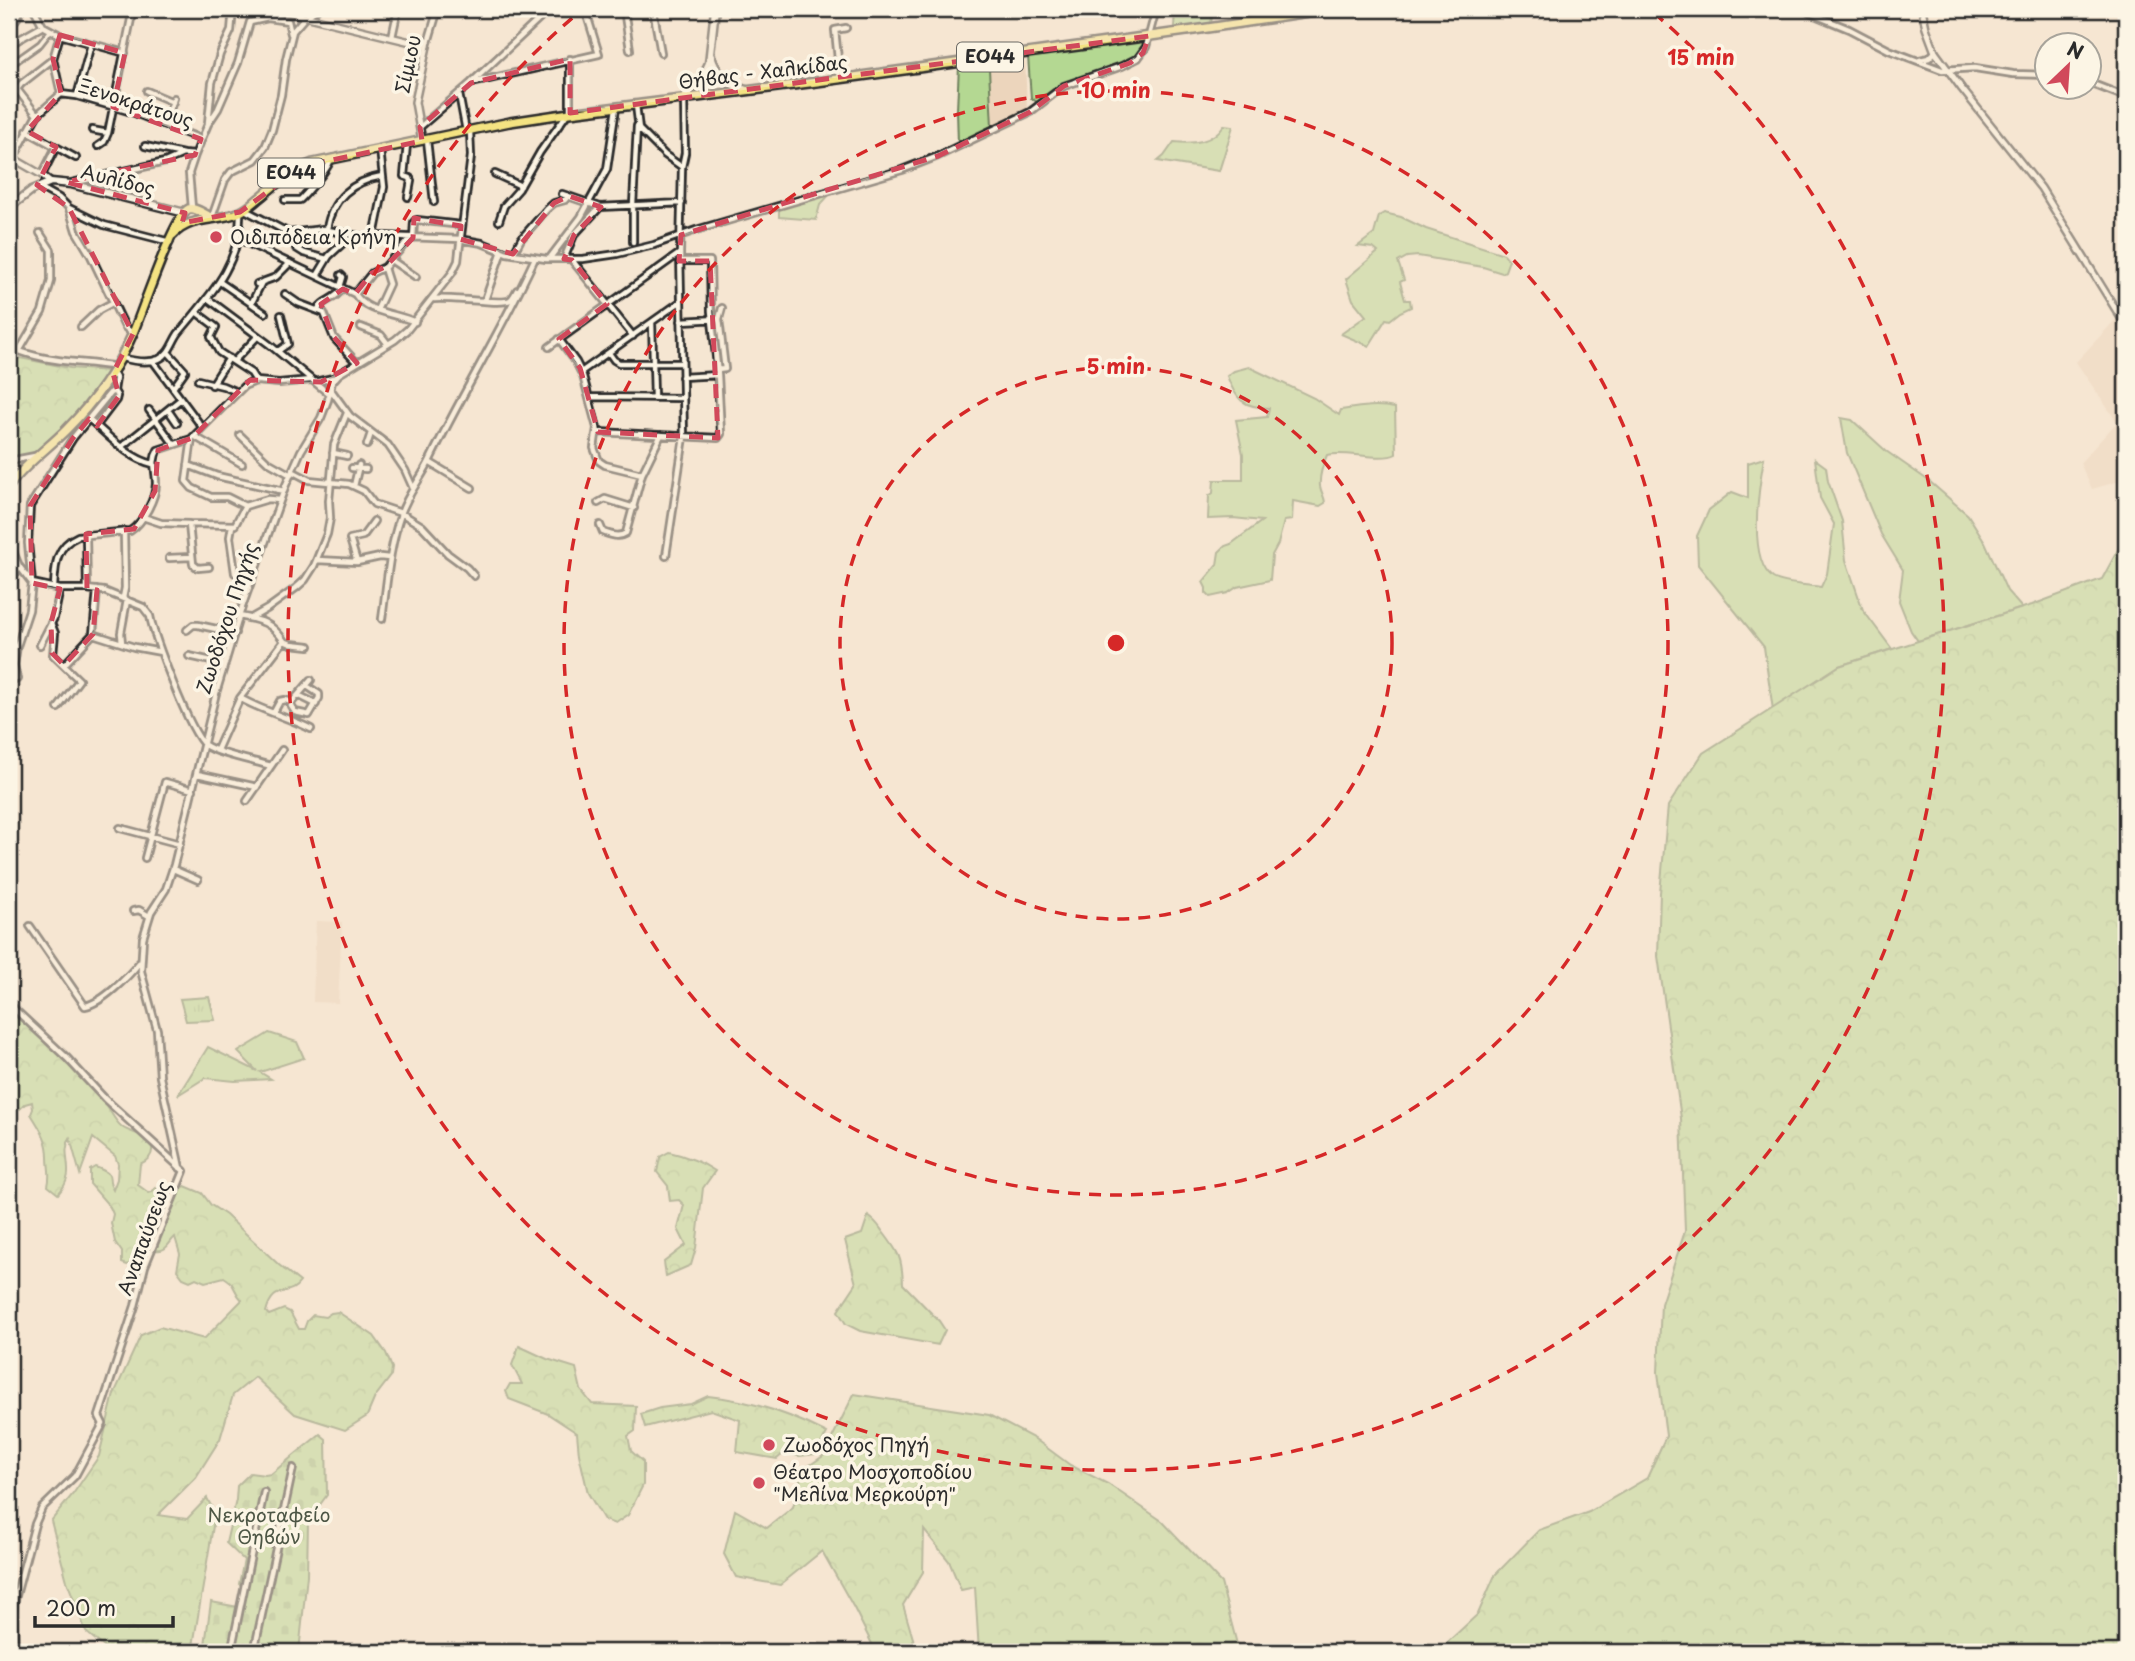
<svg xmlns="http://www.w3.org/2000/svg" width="2135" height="1661" viewBox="0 0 2135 1661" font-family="'Playpen Sans',sans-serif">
  <defs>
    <pattern id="forest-crowns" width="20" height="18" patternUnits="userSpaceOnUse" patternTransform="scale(1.75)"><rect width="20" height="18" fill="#b4d892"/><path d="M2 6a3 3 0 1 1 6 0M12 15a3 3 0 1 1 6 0" fill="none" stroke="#9bba7e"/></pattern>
    <pattern id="cemetery-stones" width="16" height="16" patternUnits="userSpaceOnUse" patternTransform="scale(1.75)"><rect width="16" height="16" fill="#b4d892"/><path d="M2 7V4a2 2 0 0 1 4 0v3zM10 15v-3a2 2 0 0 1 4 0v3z" fill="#9bba7e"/></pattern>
    <pattern id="park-tufts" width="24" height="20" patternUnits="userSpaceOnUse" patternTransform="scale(1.75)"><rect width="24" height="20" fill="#b4d892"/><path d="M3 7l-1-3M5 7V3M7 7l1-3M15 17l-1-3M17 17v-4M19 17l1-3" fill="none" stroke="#9bba7e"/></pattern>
  </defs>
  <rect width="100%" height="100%" fill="#f5e6d2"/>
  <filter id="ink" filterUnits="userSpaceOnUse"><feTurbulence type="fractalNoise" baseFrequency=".0143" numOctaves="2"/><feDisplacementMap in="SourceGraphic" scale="14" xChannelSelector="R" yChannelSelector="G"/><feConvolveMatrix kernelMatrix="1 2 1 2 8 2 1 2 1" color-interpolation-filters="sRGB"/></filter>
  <g filter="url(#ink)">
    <path fill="#ecd5bc" d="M 1025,57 L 1027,111 L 992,126 L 989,69 L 1010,66 L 1010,59 Z
      M 2118,317 L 2126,332 L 2126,483 L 2123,480 L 2092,489 L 2080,463 L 2117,422 L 2076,362 Z
      M 316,921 L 342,922 L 338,1003 L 313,1002 Z"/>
    <path fill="#b4d892" stroke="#70825e" stroke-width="2" d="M 1175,9 L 1213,9 L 1211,24 L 1174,28 Z
      M 1145,39 C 1139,69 1088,72 1065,83 C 1055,88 1046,96 1037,102 L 1031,98 L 1028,56 Z
      M 1010,59 L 1010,66 L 989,69 L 992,126 L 958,144 L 957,110 L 959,65 Z
      M 1224,125 L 1233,126 L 1219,171 L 1158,161 L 1164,156 L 1174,142 C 1194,144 1212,143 1224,125 Z
      M 831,193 L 820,205 L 816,220 L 779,217 L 779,208 Z
      M 1384,213 L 1401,217 L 1426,229 L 1504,254 L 1509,260 L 1505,271 L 1502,273 L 1483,267 L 1418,256 L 1407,257 L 1398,262 L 1404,280 L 1400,282 L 1405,300 L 1410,300 L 1411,307 L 1400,312 L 1390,320 L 1386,319 L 1369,346 L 1341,334 L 1366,316 L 1353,300 L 1346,279 L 1378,252 L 1373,248 L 1358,246 L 1374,234 L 1379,216 Z
      M 1249,367 L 1314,398 L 1339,415 L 1341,410 C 1360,407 1376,404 1395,408 L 1396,454 C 1382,462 1344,450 1327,455 C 1323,464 1319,476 1320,486 C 1321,493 1325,497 1325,503 L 1320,506 L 1293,501 L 1292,520 L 1284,521 L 1278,544 L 1272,555 L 1270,580 L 1237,587 L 1228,593 L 1210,597 L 1206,593 L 1206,588 L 1203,582 L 1217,565 L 1219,552 L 1225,546 L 1231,544 L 1262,521 L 1233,518 L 1208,519 L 1209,496 L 1213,493 L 1214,480 L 1243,480 L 1243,454 L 1236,420 L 1267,417 L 1269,408 C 1243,407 1236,400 1227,376 L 1234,371 Z
      M 1841,418 L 1852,420 L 1886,451 L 1929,481 L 1968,515 L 1985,542 L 2007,591 L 2022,608 L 1918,641 L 1911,631 L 1899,601 L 1903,570 L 1881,534 L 1847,453 Z
      M 1764,458 C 1759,486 1747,559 1773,578 C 1782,584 1808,585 1821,587 L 1827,574 L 1834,524 L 1820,498 L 1815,459 L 1826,467 L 1828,481 L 1842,521 L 1846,560 L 1863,610 L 1892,649 L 1839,666 L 1773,710 L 1764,647 L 1698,565 L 1697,536 L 1709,510 L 1732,492 L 1748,498 L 1748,463 Z
      M 269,1033 L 297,1042 L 304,1058 L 260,1072 L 271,1079 L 235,1081 L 205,1078 L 178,1095 L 208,1047 L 257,1071 L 238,1052 Z"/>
    <path fill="url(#forest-crowns)" stroke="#70825e" stroke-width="2" d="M 20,358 L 70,368 L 109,371 L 110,373 C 89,402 48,460 9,458 L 9,363 Z
      M 2126,535 L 2126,1652 L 1437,1652 L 1478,1614 L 1495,1575 L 1539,1530 L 1589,1512 L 1647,1478 L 1666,1436 L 1658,1372 L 1661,1304 L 1685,1231 L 1681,1118 L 1658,956 L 1660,893 L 1668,806 L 1703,753 L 1839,666 L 2032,605 L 2102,579 Z
      M 9,1012 C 44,1037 73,1070 103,1101 C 110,1109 114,1121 122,1127 C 132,1135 149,1133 152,1148 C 153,1156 147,1161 140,1164 L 138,1185 L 149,1193 L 152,1192 L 155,1188 L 158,1189 L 161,1195 L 158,1202 L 162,1204 L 164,1210 L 149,1244 L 141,1254 L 141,1270 L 138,1286 L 133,1291 L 129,1286 L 131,1269 L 136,1264 L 137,1260 L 127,1265 L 122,1263 L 122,1252 L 115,1242 L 111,1223 L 113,1214 L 110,1207 L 90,1184 L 90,1170 L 95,1167 C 119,1176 104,1176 113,1190 L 117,1179 L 118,1164 L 115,1156 L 93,1138 L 80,1174 L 70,1138 C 59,1157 79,1171 58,1194 L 48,1186 C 51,1175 48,1168 48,1157 C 48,1139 40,1129 31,1114 L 33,1109 L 32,1102 L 25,1104 L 20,1109 L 9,1101 Z
      M 669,1152 C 687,1156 700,1161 715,1171 L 703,1188 L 696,1248 L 691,1265 L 666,1276 L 664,1262 L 686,1245 L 678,1229 L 684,1205 L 679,1200 L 670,1201 L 668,1186 L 657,1172 L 660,1157 Z
      M 185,1186 L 202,1193 L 211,1205 L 226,1215 L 279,1265 L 300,1282 C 289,1298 273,1283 266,1312 L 269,1315 L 284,1309 L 290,1312 L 299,1329 L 304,1329 L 307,1321 L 313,1315 L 325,1317 L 331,1313 L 338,1312 L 374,1336 L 386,1353 L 392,1368 L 391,1376 L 375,1397 L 367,1416 L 345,1430 L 295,1414 L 255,1377 L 233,1395 L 220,1439 L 196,1477 L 158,1515 L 187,1519 L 207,1498 L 215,1514 L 192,1652 L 110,1652 L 86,1632 L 67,1581 L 51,1521 L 73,1494 L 99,1456 L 114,1394 L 141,1335 L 160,1327 L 204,1339 L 242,1300 C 233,1291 236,1284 224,1277 L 205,1282 L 196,1278 L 190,1281 L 183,1278 L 177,1270 L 180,1254 L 175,1237 C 168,1243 167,1252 156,1250 C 160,1234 171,1195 185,1186 Z
      M 868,1216 C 876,1221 878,1225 883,1232 C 899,1253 902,1257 903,1284 L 939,1321 L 945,1330 L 938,1345 L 860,1331 L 846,1324 L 838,1311 L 856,1284 L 845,1240 L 862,1234 Z
      M 519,1346 L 547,1359 L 576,1368 L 581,1390 L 592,1404 L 636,1406 L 635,1431 L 628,1436 L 631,1451 L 643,1462 L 643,1485 L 628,1515 L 615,1524 L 604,1520 L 588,1493 L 579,1454 L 577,1433 L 548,1414 L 509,1399 L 506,1391 L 510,1384 L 522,1384 L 512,1365 Z
      M 854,1394 L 989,1415 L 1035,1439 L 1070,1465 L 1108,1484 L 1162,1521 L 1221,1583 L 1239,1652 L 979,1652 L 975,1587 L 961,1590 L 949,1561 L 924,1530 L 923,1572 L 903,1605 L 917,1652 L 876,1652 L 854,1608 L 822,1551 L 780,1585 L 736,1577 L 724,1554 L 735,1510 L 767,1528 L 793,1507 L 803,1470 L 823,1456 Z
      M 708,1396 C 749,1400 790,1414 827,1433 L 815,1454 L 799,1456 L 784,1453 L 777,1459 L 737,1452 L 740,1420 L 711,1410 L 645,1427 L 641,1414 L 660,1408 L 691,1404 Z"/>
    <path fill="url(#cemetery-stones)" stroke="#70825e" stroke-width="2" d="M 320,1434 L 326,1439 L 327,1495 L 308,1521 L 307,1575 L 299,1652 L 204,1652 L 211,1602 L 238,1607 L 243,1586 L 239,1584 L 244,1560 L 226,1543 L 236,1500 L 237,1486 L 250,1473 L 265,1475 L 271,1474 Z"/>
    <path fill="url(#park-tufts)" stroke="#70825e" stroke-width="2" d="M 209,997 L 215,1020 L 186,1021 L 180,999 Z"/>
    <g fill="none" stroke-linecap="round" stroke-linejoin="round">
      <g stroke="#2b2b2b" stroke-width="9">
        <path id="pedestrian" d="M 9,66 L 40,44 L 51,30"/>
      </g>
      <g stroke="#2b2b2b" stroke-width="10">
        <path id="minor" d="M 34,9 L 43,26 L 60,35 L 125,53
          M 511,9 L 540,17
          M 624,9 L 630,50
          M 653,9 L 661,53
          M 1804,9 L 1810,13 L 1849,29 L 1889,50 L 1942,70 L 1975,68 L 2013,74 L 2048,75
          M 268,18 L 288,21 L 291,34
          M 9,28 L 17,18 L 21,9
          M 60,35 L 53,59 L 61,94
          M 392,37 L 398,9
          M 9,45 L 43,26
          M 427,46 L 438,9
          M 1920,60 L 1929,58 L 1935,52
          M 840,79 L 835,30 L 846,28
          M 471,83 L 599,54 L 585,9
          M 2090,83 L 2126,97
          M 16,88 L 37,115
          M 147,91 L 173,102
          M 61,94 L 77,96 L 135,113 L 201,139
          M 459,94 L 466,131
          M 77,96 L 91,44
          M 9,100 L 21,84 L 53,59
          M 636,105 L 639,129 L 665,155 L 682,167
          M 570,112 L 570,59
          M 208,123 L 212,83 L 220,54 L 231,31 L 233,9
          M 165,124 L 174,98
          M 420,127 L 471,83 L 550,9
          M 92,130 L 108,133
          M 27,131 L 76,158
          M 427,140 L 434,202
          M 407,144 L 404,176 L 410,178 L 411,181 L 408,197
          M 98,146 L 104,142 L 108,133 L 133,9
          M 145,146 L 183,154
          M 13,159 L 37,115 L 61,94
          M 495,174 L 521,186
          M 42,175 L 56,147
          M 72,183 L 165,162 L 183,154 L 195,155
          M 39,187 L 59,198 L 69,208 L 76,231 L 91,256 L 125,327 L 133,334
          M 562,194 L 600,207 L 682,203
          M 285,200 L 300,200 L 303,197 C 311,188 328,170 331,159
          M 69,208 L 104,225 L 170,242
          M 192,208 L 189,173 L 195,155 L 208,124 L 218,109 L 238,63 L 250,22 L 268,18 L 270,9
          M 245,210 L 289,233 L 323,229 L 363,237 L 379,236 L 460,239 L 482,243 L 507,253 L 546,259 L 583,259 L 617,254 L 654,245 L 696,230 L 902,170 L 938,156 L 1030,112 L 1064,86 L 1122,66 L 1138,58 L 1146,47 L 1156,9
          M 212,217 L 225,180 L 231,172 L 255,160 L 265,147 L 272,130 L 281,95 L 286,59 L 293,31 L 306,16 L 318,9
          M 499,221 L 504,206 L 519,189 L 540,152 L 567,114
          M 327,229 C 331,199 353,181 382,176
          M 298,232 L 296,248 L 304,253 L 327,259
          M 374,236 L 384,187 L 380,149
          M 413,238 L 414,222 L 417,220 L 461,225
          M 239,239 L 355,294 L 372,273 L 385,267 L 410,238
          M 633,242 L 633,205 L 637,126
          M 513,254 L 521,239 L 547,209 L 554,203 L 565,200 L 568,196
          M 549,259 L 581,217 L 607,169 L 616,108
          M 564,259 L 574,235 L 600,207
          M 391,260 L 416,277
          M 572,260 L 633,336
          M 680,261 L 710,261 L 711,311 L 718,375 L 682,377
          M 317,276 L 329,256 L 342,244 L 347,234
          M 220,282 L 265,313
          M 257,284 L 276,277 L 290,263
          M 340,287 L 343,277 L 341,275
          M 285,294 L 298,303 L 324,313 L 334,338 L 357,363
          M 355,294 C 366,313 396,313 415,322
          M 207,298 L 270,345 L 329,394
          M 434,299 C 448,297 503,305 510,300 C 513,298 516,292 517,290
          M 485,300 L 502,251
          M 252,302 L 262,282
          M 318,309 C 325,298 333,302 343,288
          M 377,310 L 389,284 L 384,268
          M 196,312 L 216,327 L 211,337 L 219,352 L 251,373 L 256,381
          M 681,321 L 719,319
          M 652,322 L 654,397
          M 81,327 L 99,310 L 112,303
          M 361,327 L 381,335 L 388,344
          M 559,339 L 576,362 L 583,376 L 597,428 L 594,448 L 599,461 L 605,465 L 642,474
          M 9,347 C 49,364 76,360 117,367
          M 549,347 L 680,253
          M 19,351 L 42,312 L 51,281 L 51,250 L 40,233
          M 278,351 L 288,344 L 281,315
          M 168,352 L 185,371 L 173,388
          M 609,353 L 614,360 L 619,363 L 682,363
          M 122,358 C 133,361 147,364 159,359 C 170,354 172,343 178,334 C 209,296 241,265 240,213
          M 9,359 L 17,350
          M 153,361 L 202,427
          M 234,361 L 258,336
          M 717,370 L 725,369 L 719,319 L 722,308
          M 581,372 L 680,302
          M 198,380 L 223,386 L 237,392
          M 315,382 L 333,378
          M 212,385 L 229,358
          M 331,390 L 350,416 L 388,445 L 405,470 L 413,488
          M 589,397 L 683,398
          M 149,410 L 173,443
          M 168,410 L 177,423
          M 89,419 C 109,436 128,458 153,464
          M 97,425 L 116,400 L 117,396 L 114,391
          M 598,432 L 718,438 L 721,434 L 718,375
          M 240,435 L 268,462 L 291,475
          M 194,436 L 242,464
          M 367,445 L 371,433
          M 121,447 L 181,399
          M 333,453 L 347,456
          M 9,461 L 35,456
          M 429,462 L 472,488
          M 188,465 L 217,476 L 284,491
          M 352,468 L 366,469
          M 292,471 L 309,480 L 349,484 L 364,491 L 374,504 L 401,513 L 422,526 L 448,554 L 467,568 L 474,576
          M 354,486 L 359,465
          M 598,503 L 605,499 L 634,508
          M 245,506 L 227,497 L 211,497 L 192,488 L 186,481 L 192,438 L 244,386 L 256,381 L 279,383 L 311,380
          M 143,517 L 161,523 L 189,524 L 193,564 L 198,568 L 209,567
          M 189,524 L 235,525 L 245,506 L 268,499 L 280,500
          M 600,525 L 603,532 C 611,535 619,538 626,533 L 642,474 L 661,435
          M 232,526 L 230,537 L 235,573 L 251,582
          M 86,534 L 87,589
          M 9,542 L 19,566 L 32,583 L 60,589 L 87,589 L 104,591 L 143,607 L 150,616 C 154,637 190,733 205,745 C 217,754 255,761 271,766
          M 666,556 L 684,437 L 680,253 L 682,167 L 685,153 L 684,98
          M 169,558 L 191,557
          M 317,560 L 357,562 L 380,557 L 389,558
          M 357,562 L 350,539 L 363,536 L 374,521
          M 54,588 C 55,566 55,546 78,536 L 130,531 C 143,523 156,498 156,483 C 156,470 151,462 158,450 L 191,439
          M 123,598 L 125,588 L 124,531
          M 9,600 L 14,575 L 19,566
          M 253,617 L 267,609 L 296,588 L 305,580 L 314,566 L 327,534 L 330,518 L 329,501 L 334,445 L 347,413
          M 382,619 C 387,583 389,548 401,514 C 407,495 420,480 429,462 C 462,393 503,328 535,258
          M 51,623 L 55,633 L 53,655 L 79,680 L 58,708
          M 187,630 L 193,625 L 198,625 L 235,633
          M 93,634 L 97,590
          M 284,641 L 291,644 L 309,646
          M 122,643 L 121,633 L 127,600
          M 40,645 L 54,618 L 60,589
          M 189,656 L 225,664
          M 64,665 L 93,634 L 134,647 L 161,652
          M 17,679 L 14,665 L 17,646 L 29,610 L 32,583 L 28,543 L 30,506 L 73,438 L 110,393 L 114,391 L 116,378 L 113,373
          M 298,695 L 316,704
          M 240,698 C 262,711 288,717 311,729
          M 292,702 L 291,706 L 295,712 L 309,715 L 319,698 L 319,694 L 307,686
          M 274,712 L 280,701 L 285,700 L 292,702 L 311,680
          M 217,750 L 240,698 L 284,641 C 271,622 261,620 239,616
          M 197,774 L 257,787
          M 247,801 L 282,750
          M 120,828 L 180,844
          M 145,858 L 165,782 L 193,790
          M 173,869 L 198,880
          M 133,911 L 139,910 L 149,916
          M 30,926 L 85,1006 C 102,1003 128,977 139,963
          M 9,1004 L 67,1058 L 105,1099 L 184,1171 L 145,1266 L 135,1306 L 99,1416 L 103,1424 L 75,1476 L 42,1508 L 35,1524 L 14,1603 L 13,1613 L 15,1652
          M 180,1168 L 160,1077 L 157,1030 L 141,971 L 143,938 L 151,912 L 166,889 L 174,865 L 216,693 L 242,607 L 285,487 L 301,451 L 321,418 L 328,400 L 332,382 L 339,374 L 395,340 L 408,329 L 452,273 L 458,261 L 459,252 L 471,156 L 470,131
          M 231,1652 L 264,1492
          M 254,1652 L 293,1468"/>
      </g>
      <g stroke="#2b2b2b" stroke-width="10">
        <path id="tertiary" d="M 275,9 L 427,46 L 415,102 L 422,141
          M 1922,9 L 1926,28 L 1935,52 L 1962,89 L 2041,188 L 2126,326
          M 9,156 L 42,175 L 51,182"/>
      </g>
      <g stroke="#2b2b2b" stroke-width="11">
        <path id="secondary" d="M 711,56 C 716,74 728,85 746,90
          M 684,98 L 702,78 L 709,63 L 715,9
          M 9,208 L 32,190 L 51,182 L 71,184 L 185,213"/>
      </g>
      <g stroke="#2b2b2b" stroke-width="12">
        <path id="primary" d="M 173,235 C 191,215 217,222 240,212 C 248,209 254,202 262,196 C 278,182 293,170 313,163 L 510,122 L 570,113 L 817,82 L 1194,30 L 1336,9
          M 9,486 C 25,464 47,449 66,430 C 95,401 117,370 133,333 C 143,309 172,222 187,210 C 193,205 205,215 211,217"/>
      </g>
      <use href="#pedestrian" stroke="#fcf5e5" stroke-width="3.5"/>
      <use href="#minor" stroke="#fcf5e5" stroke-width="4.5"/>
      <use href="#tertiary" stroke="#fcf5e5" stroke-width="5"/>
      <use href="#secondary" stroke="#fcf5e5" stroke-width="6"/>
      <use href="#primary" stroke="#f4e382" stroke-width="7"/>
    </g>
  </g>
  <path d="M0 0H2135V1661H0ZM 60,35 L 125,53 L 113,107 L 201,139 L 195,155 L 66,182 L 185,213 L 182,223 L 240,212 L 303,166 L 422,141 L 420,127 L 471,83 L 570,59 L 570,113 L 1149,36 L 1143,53 L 1130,63 L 1064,86 L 1030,112 L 938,156 L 681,235 L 679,261 L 710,261 L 718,438 L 598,432 L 580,368 L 559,339 L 607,304 L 572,260 L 564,259 L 574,235 L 601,207 L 569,196 L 554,203 L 513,254 L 460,239 L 461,226 L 414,218 L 413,238 L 385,267 L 372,273 L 355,294 L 343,289 L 321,304 L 332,335 L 357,363 L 321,382 L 250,380 L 192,438 L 158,450 L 155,491 L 134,529 L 86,534 L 87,589 L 97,590 L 93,634 L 64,665 L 52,653 L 51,623 L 60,589 L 32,583 L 30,506 L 73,438 L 89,419 L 97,426 L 119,396 L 113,373 L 133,334 L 69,208 L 37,185 L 56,147 L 27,131 L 61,93 L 53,59 Z" fill="#f5e6d2" fill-opacity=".55" fill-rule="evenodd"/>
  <path fill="none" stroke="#d1495b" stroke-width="5" stroke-dasharray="14 9" stroke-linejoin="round" d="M 60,35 L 125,53 L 113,107 L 201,139 L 195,155 L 66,182 L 185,213 L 182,223 L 240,212 L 303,166 L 422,141 L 420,127 L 471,83 L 570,59 L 570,113 L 1149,36 L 1143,53 L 1130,63 L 1064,86 L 1030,112 L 938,156 L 681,235 L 679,261 L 710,261 L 718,438 L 598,432 L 580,368 L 559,339 L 607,304 L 572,260 L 564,259 L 574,235 L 601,207 L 569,196 L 554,203 L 513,254 L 460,239 L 461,226 L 414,218 L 413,238 L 385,267 L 372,273 L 355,294 L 343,289 L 321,304 L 332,335 L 357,363 L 321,382 L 250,380 L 192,438 L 158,450 L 155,491 L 134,529 L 86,534 L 87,589 L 97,590 L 93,634 L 64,665 L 52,653 L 51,623 L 60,589 L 32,583 L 30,506 L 73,438 L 89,419 L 97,426 L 119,396 L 113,373 L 133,334 L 69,208 L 37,185 L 56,147 L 27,131 L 61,93 L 53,59 Z"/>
  <g fill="none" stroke="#d62828" stroke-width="3.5" stroke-dasharray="12 9">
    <circle cx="1116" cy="643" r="276"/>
    <circle cx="1116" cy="643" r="552"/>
    <path d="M1654 13A828 828 0 1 1 578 13"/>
  </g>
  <g fill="#d1495b" stroke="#fcf5e5" stroke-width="2.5">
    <circle cx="216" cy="237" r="7"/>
    <circle cx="769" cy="1445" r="7"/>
    <circle cx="759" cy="1483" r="7"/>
  </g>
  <g text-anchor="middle" stroke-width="7" stroke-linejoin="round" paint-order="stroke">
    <g fill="#fcf5e5" stroke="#6a6863" stroke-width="2">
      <rect x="957" y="42.5" width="66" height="29" rx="5"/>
      <rect x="258" y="158.5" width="66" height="29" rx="5"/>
    </g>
    <g font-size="18" font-weight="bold" fill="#2b2b2b">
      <text x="990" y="63">ΕΟ44</text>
      <text x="291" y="179">ΕΟ44</text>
    </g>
    <g font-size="19" fill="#2b2b2b" stroke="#fcf5e5">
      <text transform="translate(408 64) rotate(-78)" y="7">Σίμιου</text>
      <text transform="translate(763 72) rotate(-7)" y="7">Θήβας - Χαλκίδας</text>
      <text transform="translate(136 103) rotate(18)" y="7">Ξενοκράτους</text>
      <text transform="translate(118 180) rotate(14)" y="7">Αυλίδος</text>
      <text transform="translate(227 618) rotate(-72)" y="7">Ζωοδόχου Πηγής</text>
      <text transform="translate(144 1238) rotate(-70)" y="7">Αναπαύσεως</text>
    </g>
    <g font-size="19" fill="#2b2b2b" stroke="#fcf5e5" text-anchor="start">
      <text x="230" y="244">Οιδιπόδεια Κρήνη</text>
      <text x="783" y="1452">Ζωοδόχος Πηγή</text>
      <text x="773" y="1479">Θέατρο Μοσχοποδίου<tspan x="773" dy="22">"Μελίνα Μερκούρη"</tspan></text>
    </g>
    <g font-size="19" fill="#4d5645" stroke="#fcf5e5">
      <text x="269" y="1522">Νεκροταφείο<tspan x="269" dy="22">Θηβών</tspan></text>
    </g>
  </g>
  <circle cx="1116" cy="643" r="10" fill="#d62828" stroke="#fcf5e5" stroke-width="3.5"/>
  <g font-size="21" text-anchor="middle" font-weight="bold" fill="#d62828" stroke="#fcf5e5" stroke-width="7" stroke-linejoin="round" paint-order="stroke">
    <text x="1701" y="65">15 min</text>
    <text x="1116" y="98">10 min</text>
    <text x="1116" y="374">5 min</text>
  </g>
  <rect width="2135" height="1661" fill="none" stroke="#fcf5e5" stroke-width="35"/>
  <rect x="18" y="18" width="2100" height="1626" fill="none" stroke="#2b2b2b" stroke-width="2.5" filter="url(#ink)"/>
  <g transform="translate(2068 66) rotate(25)"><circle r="33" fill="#fcf5e5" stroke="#a8a49b" stroke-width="2"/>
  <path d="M0-5L12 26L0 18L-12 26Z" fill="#d1495b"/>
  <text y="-10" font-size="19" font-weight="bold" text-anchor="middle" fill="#2b2b2b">N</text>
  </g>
  <path d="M35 1616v10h138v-10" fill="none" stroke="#2b2b2b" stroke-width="3.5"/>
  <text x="46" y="1616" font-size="21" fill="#2b2b2b" stroke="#fcf5e5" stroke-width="5" paint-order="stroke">200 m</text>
</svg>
